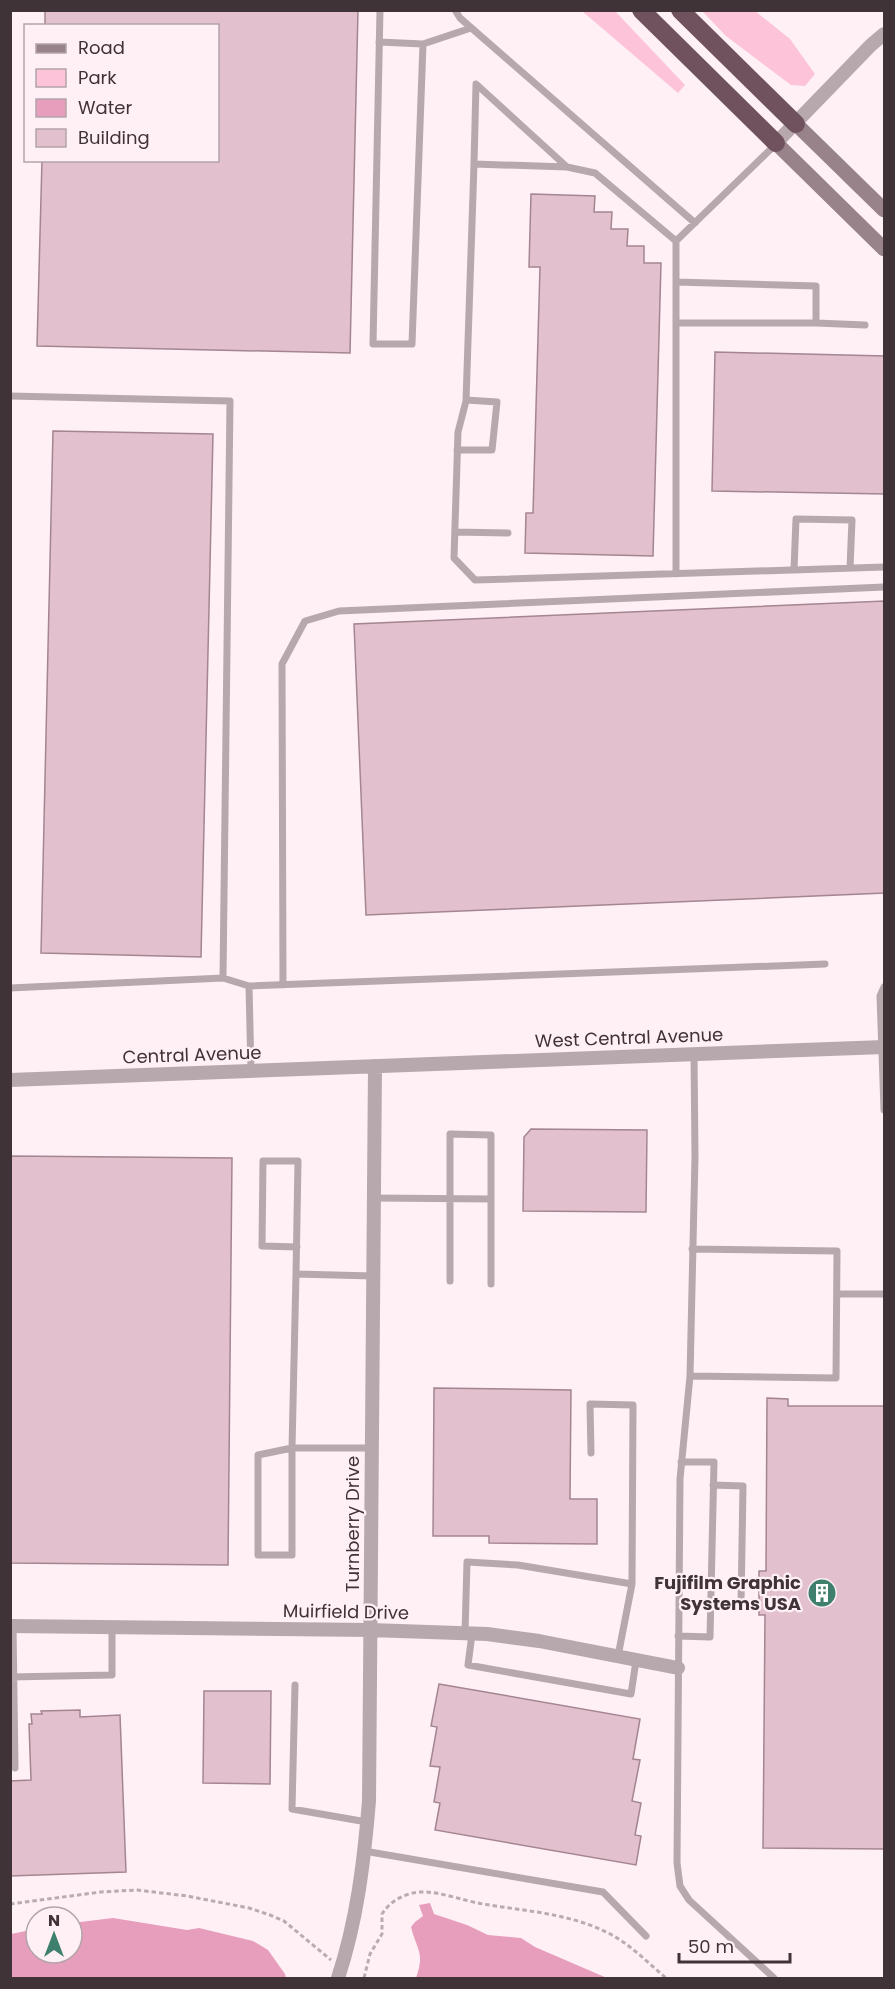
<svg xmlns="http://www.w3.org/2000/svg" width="895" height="1989" viewBox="0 0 895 1989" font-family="Poppins,sans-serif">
  <rect width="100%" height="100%" fill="#fef0f5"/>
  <path fill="#fcc3d9" d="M 582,11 L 615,11 L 685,85 L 678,93 Z
    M 702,11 L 755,11 L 790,39 L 815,74 L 805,86 L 791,85 L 726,36 Z"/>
  <path fill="#e79ebc" d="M 430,1903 L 434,1914 L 467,1925 L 488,1935 L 521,1938 L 535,1947 L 607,1978 L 416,1978 C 425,1952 417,1951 411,1927 L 415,1922 L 423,1916 L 419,1905 Z
    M 113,1918 L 187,1930 L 199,1928 L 253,1941 L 268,1950 L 285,1974 L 286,1978 L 11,1978 L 11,1934 L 36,1929 L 36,1953 L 72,1953 L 72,1923 Z"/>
  <path fill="#e2c0cd" stroke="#a48591" stroke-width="1.5" d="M 45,10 L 358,10 L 350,353 L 37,346 L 42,160 L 218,160 L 218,26 L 45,26 Z
    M 531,194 L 595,196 L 594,212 L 612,212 L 611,229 L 628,229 L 627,246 L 644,246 L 644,263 L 661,263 L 653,556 L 525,553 L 526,513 L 533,513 L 540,267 L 529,267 Z
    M 715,352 L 885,356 L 885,494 L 712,491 Z
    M 53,431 L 213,434 L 201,957 L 41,953 Z
    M 885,601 L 885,893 L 366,915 L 354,624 Z
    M 531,1129 L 647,1130 L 646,1212 L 523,1211 L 524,1137 Z
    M 10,1156 L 232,1158 L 228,1565 L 10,1563 Z
    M 434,1388 L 571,1390 L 570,1499 L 597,1499 L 597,1544 L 489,1543 L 489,1536 L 433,1536 Z
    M 767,1398 L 788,1399 L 788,1406 L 885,1406 L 885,1849 L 763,1848 L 765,1615 L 759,1615 L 759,1571 L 766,1571 Z
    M 439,1684 L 640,1719 L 633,1759 L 640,1760 L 632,1801 L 641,1803 L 635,1835 L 641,1836 L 636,1865 L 435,1830 L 440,1803 L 434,1802 L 440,1767 L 430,1766 L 437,1727 L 431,1726 Z
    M 204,1691 L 271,1691 L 270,1784 L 203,1783 Z
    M 80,1710 L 80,1717 L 120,1715 L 126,1872 L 10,1876 L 10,1781 L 31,1780 L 29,1724 L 32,1724 L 31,1714 L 42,1714 L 41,1711 Z"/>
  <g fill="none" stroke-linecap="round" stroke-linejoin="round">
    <path stroke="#b9acb1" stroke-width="3" stroke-dasharray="4.5 3" stroke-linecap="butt" d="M 10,1904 L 101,1892 L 137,1890 L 187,1896 L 249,1908 L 270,1915 L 284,1921 L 331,1960
      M 364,1978 L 370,1954 L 382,1934 L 382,1914 C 390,1901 405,1893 420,1892 C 439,1891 464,1901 483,1904 C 524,1911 566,1913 604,1931 C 627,1941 647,1962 666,1978"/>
    <path stroke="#b7a8ad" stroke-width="7" d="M 380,10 L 373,344 L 412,344 L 423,44 L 471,28
      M 455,10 L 460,18 L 695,223
      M 379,42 L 423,44
      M 775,145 L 676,241 L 595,173 L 567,167 L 474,164 L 466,401 L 458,432 L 454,558 L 475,580 L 884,567
      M 474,164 L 476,84 L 567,167
      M 676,282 L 816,286 L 816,323 L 676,323
      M 816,323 L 865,325
      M 10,396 L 230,401 L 223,978
      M 457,450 L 492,450 L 497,402 L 466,400
      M 455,532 L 508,533
      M 794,570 L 796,519 L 852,520 L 850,568
      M 676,574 L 676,241
      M 283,985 L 282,664 L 305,621 L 339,611 L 884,587
      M 249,986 L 825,964
      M 884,987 L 880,996 L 884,1110
      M 10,988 L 223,978 L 249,986 L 251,1071
      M 694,1054 L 695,1157 L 690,1376 L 680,1479 L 677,1863 L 680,1886 L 689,1900 L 774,1978
      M 374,1198 L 491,1199
      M 297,1247 L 262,1246 L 263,1161 L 298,1161 L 296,1274 L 373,1276
      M 296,1274 L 292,1448 L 372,1448
      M 450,1281 L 450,1134 L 491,1135 L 491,1284
      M 837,1294 L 884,1294
      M 690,1376 L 836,1378 L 837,1251 L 692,1249
      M 292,1448 L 292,1555 L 258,1555 L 258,1455 Z
      M 591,1453 L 590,1404 L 633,1405 L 632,1584
      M 710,1604 L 741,1605 L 743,1486 L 713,1485
      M 13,1626 L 15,1768
      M 465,1633 L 467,1562 L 518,1565 L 632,1584 L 618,1656
      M 472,1634 L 468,1665 L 631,1694 L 636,1661
      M 678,1636 L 710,1637 L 714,1462 L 681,1462
      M 10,1677 L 112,1675 L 112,1627
      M 295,1685 L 292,1809 L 367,1822
      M 364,1851 L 603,1892 L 646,1936"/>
    <path stroke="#b7a8ad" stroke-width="14" d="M 776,143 L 871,45 L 884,34
      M 10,1080 L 884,1047
      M 10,1626 L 370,1630 L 487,1634 L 539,1641 L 678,1668
      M 338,1978 C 357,1921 364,1861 369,1801 L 375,1066"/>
    <path stroke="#98838b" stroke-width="15" d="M 796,124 L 884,210
      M 776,143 L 884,249"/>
    <path stroke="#6f525d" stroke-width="18" d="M 641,10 L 776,143
      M 680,10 L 796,124"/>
  </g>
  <defs>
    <g id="building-disc" transform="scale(1.5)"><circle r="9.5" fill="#3f7f6d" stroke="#fef0f5"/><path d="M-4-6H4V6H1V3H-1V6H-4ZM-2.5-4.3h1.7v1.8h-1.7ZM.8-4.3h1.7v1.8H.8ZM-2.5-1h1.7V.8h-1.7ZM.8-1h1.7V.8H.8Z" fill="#fff"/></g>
  </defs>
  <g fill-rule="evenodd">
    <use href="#building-disc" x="822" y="1593"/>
  </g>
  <g text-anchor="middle" stroke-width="4.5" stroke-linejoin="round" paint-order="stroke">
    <g font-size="18" fill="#403338" stroke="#fef0f5">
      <text transform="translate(629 1038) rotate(-2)" y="6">West Central Avenue</text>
      <text transform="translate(192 1055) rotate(-2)" y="6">Central Avenue</text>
      <text transform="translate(353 1524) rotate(-90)" y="6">Turnberry Drive</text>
      <text transform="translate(346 1612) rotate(1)" y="6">Muirfield Drive</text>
    </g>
    <g font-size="18" font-weight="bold" fill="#403338" stroke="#fef0f5" text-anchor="end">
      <text x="801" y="1589">Fujifilm Graphic<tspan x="801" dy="21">Systems USA</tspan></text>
    </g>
  </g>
  <rect width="895" height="1989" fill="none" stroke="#403338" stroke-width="24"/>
  <rect x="24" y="24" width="195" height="138" fill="#fef0f5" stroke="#b2a4a9" stroke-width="1.5"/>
  <rect x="36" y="44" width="30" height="9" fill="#98838b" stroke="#b2a4a9" stroke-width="1.5"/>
  <text x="78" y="54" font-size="18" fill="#403338">Road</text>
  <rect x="36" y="69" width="30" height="18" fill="#fcc3d9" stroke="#b2a4a9" stroke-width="1.5"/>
  <text x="78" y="84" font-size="18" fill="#403338">Park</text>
  <rect x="36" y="99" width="30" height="18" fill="#e79ebc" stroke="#b2a4a9" stroke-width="1.5"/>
  <text x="78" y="114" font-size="18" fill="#403338">Water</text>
  <rect x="36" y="129" width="30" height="18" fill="#e2c0cd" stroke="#b2a4a9" stroke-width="1.5"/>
  <text x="78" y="144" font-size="18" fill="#403338">Building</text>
  <g transform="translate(54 1935)"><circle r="28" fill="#fef0f5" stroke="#b2a4a9" stroke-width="1.5"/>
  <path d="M0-4.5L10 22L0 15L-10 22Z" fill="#3f7f6d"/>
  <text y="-9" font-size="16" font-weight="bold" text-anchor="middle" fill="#403338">N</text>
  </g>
  <path d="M679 1953v9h111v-9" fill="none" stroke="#403338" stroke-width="3"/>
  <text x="688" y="1953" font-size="18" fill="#403338" stroke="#fef0f5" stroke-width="4.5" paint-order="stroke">50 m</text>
</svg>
